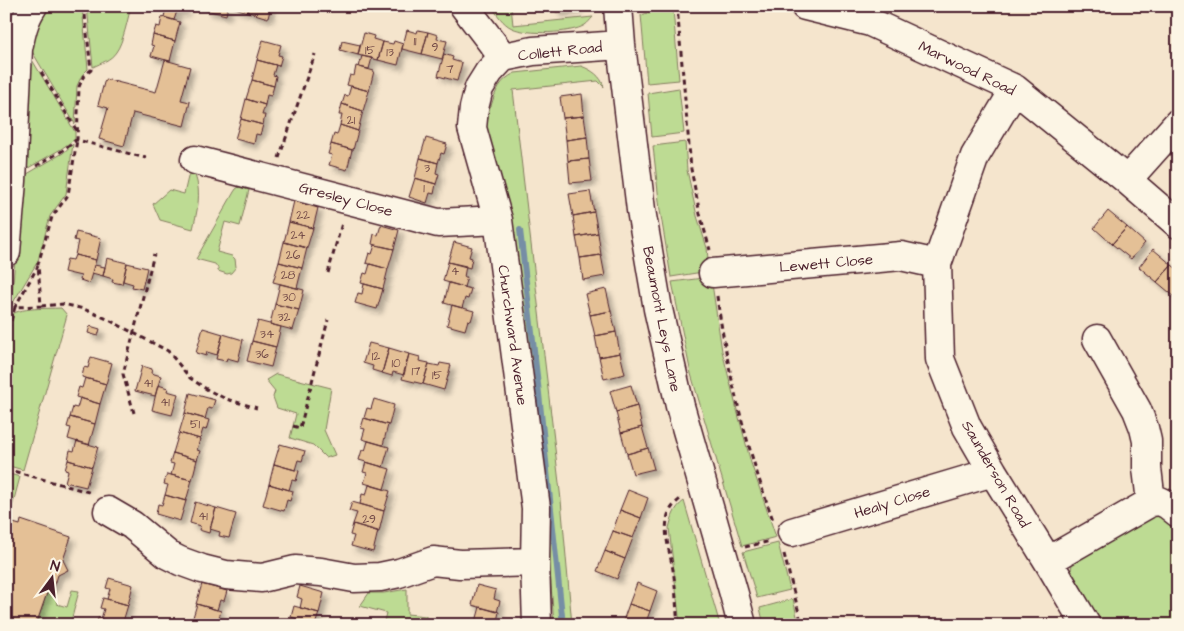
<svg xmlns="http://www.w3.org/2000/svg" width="1184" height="631" viewBox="0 0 1184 631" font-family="'Architects Daughter',sans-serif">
  <defs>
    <filter id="shadow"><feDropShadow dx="4.5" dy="4.5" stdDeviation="2.5" flood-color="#0004"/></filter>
  </defs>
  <rect width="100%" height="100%" fill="#f5e5cd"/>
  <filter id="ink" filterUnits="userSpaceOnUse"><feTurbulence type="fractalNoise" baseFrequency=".02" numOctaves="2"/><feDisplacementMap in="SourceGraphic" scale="10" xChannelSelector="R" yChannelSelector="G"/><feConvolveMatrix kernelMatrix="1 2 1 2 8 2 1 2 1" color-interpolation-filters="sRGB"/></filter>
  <g filter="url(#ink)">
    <path fill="#bddb93" stroke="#847d5f" d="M 49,6 L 82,6 L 88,69 L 82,75 L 77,86 L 75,124 L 30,48 L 39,22 Z
      M 87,6 L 131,6 C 128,18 123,43 116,52 C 111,60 101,63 93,67 Z
      M 491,6 L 511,6 L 513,25 L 593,17 C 590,20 588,23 585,25 C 571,34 527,35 512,28 C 503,24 497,14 491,6 Z
      M 673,9 L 679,80 L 647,83 L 641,15 L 658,10 Z
      M 28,53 L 75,132 L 75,139 L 61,149 L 23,171 Z
      M 581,66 C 592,70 601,76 604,87 L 598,81 L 513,90 L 561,500 L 572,625 L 554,625 L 550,571 L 548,511 L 486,136 L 486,105 L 491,106 C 496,90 500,80 515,73 Z
      M 679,88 L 684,133 L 652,137 L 648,93 Z
      M 685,142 L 687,170 L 697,216 L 707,248 L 709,271 L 671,277 L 660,210 L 653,146 Z
      M 73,144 L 66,194 L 50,216 L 38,261 L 11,306 L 22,177 L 63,153 Z
      M 189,173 L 195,175 C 202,194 197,211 193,229 L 160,220 L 153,204 L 169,190 L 184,194 Z
      M 239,187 L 249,190 L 240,226 L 225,222 L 217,252 L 232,256 L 235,259 L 236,267 L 231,273 L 227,274 L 218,271 L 218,268 L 215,264 L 196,259 L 234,192 L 236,189 Z
      M 711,277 L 722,351 L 737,410 L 751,463 L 776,537 L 742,546 L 691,374 L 672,282 Z
      M 61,308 L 67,315 L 23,470 L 6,465 L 6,320 C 13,306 46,309 61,308 Z
      M 276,374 L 331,388 L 324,430 L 335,455 L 326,458 L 313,445 L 290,438 L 296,414 L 277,408 L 273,397 L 275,391 L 266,380 Z
      M 6,473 L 20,477 L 8,522 L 6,521 Z
      M 684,501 L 716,611 L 720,625 L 680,625 L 669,528 C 672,517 674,508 684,501 Z
      M 1163,506 L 1178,518 L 1178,625 L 1102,625 L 1071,570 L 1072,564 L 1076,557 Z
      M 778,543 L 790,590 L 757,598 L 743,552 Z
      M 49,587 L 54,588 L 57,604 L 67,607 L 72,590 L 79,591 L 70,625 L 36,625 Z
      M 407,589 L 407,614 L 426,616 L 426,625 L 383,625 L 386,613 L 360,606 L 369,593 L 384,593 Z
      M 793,599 L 799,625 L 764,625 L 760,608 Z"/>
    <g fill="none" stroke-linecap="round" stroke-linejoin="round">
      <path stroke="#768ea5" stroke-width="6" d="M 520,230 L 538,384 L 563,625"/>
    </g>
    <path fill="#e4c096" stroke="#4a1f2b" filter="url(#shadow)" d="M 164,6 L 185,6 L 184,12 Z
      M 207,6 L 228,6 L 226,15 L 206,10 Z
      M 228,6 L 249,6 L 248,12 Z
      M 249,6 L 271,6 L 268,18 L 248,12 Z
      M 555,6 L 577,6 L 577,9 L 556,12 Z
      M 166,8 L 177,11 L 174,20 L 164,17 Z
      M 162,17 L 180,22 L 175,41 L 153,35 L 156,26 L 160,27 Z
      M 407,30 L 417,33 L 418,30 L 428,32 L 422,54 L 402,49 Z
      M 428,32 L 438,35 L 437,39 L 447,41 L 442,59 L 422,54 Z
      M 364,33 L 374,36 L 373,39 L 383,42 L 378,60 L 358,55 Z
      M 153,35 L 175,41 L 170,61 L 151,56 L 154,46 L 151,45 Z
      M 263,40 L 281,45 L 278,55 L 282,56 L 279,66 L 257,60 Z
      M 342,41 L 360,45 L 358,55 L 340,50 Z
      M 394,41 L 403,44 L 398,65 L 378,60 L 383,42 L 393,44 Z
      M 444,54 L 453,57 L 452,60 L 462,63 L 457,81 L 438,76 Z
      M 362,56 L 372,58 L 369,69 L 359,67 Z
      M 165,60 L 190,67 L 181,100 L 190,102 L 184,126 L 133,113 L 124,146 L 99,139 L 108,108 L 98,105 L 105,79 L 156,92 Z
      M 257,60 L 276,65 L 273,75 L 276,76 L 274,86 L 252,80 Z
      M 356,66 L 374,71 L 369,91 L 347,85 L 350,75 L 354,76 Z
      M 252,80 L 274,86 L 271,96 L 267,95 L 265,105 L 246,99 Z
      M 351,86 L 369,91 L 363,111 L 342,104 L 345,95 L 348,96 Z
      M 582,94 L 584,116 L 563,118 L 560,97 Z
      M 246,99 L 265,105 L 262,115 L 265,115 L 263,125 L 241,119 Z
      M 342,104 L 363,111 L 358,131 L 340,125 L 342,115 L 339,115 Z
      M 584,116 L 587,137 L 566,140 L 563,118 Z
      M 241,119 L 263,125 L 260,135 L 256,134 L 254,144 L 235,139 Z
      M 340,125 L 358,131 L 353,150 L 331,144 L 334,134 L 337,135 Z
      M 587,137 L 589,159 L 568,161 L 566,140 Z
      M 426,138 L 447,144 L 444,154 L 441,153 L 438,163 L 420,158 Z
      M 331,144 L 352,150 L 347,170 L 329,165 L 332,155 L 328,154 Z
      M 420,158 L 438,163 L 436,173 L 439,174 L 436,184 L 415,178 Z
      M 589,159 L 592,181 L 570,183 L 568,161 Z
      M 415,178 L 436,184 L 434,194 L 430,193 L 427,203 L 409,197 Z
      M 590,191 L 594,212 L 573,216 L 569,194 Z
      M 294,201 L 318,208 L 313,228 L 289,222 Z
      M 1108,211 L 1127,227 L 1112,244 L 1094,228 Z
      M 594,212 L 598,233 L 576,237 L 573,216 Z
      M 289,222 L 313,228 L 307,248 L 284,242 Z
      M 381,225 L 399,230 L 394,249 L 372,244 L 374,234 L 378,235 Z
      M 1127,227 L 1145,243 L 1131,259 L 1112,244 Z
      M 76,232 L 101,238 L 96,260 L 75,255 L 78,241 L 74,240 Z
      M 598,233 L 601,255 L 580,258 L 576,237 Z
      M 284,242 L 307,248 L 302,268 L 279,262 Z
      M 454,242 L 472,247 L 469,257 L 472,258 L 470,268 L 448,262 Z
      M 375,245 L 394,249 L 388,269 L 366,263 L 369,253 L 372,254 Z
      M 1153,249 L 1172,265 L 1157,282 L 1139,267 Z
      M 75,255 L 96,260 L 89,283 L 80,280 L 81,276 L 64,272 L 67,259 L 73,260 Z
      M 601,255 L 605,276 L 583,280 L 580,258 Z
      M 107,258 L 127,263 L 122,284 L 112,282 L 113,279 L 103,276 Z
      M 279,262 L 302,268 L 297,288 L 273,282 Z
      M 448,262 L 466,266 L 464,277 L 467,277 L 464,287 L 443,281 Z
      M 127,263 L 147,268 L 142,289 L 132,287 L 133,284 L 123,281 Z
      M 370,264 L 388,269 L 383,289 L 361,283 L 364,273 L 367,274 Z
      M 94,265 L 105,267 L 103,276 L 92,273 Z
      M 1172,265 L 1178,270 L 1178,297 L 1176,298 L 1157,282 Z
      M 449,283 L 471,289 L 468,299 L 465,298 L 462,308 L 444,303 Z
      M 280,284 L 304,290 L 299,310 L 275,304 Z
      M 364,284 L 383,289 L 377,309 L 355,303 L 358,293 L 362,294 Z
      M 606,289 L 611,311 L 590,315 L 585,294 Z
      M 275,304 L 299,310 L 293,330 L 270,324 Z
      M 452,305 L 474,311 L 471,321 L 468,320 L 465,330 L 447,325 Z
      M 611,311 L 616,332 L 595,336 L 590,315 Z
      M 258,321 L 281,327 L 276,347 L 252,341 Z
      M 90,326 L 100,329 L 98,336 L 88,333 Z
      M 203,328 L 223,334 L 217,355 L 207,352 L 206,356 L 196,353 Z
      M 616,332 L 620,353 L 599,357 L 595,336 Z
      M 223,334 L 243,340 L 238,361 L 227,358 L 226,361 L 216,359 Z
      M 252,341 L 276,347 L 271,367 L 247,361 Z
      M 369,343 L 389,348 L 382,373 L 372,370 L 373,366 L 363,363 Z
      M 389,348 L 409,354 L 404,375 L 393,372 L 392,376 L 382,373 Z
      M 620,353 L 625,374 L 604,379 L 599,357 Z
      M 409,354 L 420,357 L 419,361 L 429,363 L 423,384 L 402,379 Z
      M 91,357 L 112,363 L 106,384 L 82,377 L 84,367 L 88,368 Z
      M 440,363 L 451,365 L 444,390 L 423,384 L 429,364 L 439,366 Z
      M 142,366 L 152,369 L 151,373 L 161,376 L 155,396 L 135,391 Z
      M 85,378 L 106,384 L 100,404 L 76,397 L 79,387 L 82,388 Z
      M 158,385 L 168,388 L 167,391 L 178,394 L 172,415 L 152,410 Z
      M 631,385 L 637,406 L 616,412 L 610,391 Z
      M 190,393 L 215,400 L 212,409 L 208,408 L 205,419 L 185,413 Z
      M 80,398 L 100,404 L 95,424 L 70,417 L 73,407 L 77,408 Z
      M 374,399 L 394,405 L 389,425 L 364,418 L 367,408 L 371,409 Z
      M 637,406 L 642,427 L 621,433 L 616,412 Z
      M 185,413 L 209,420 L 206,430 L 203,429 L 200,439 L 179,433 Z
      M 70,417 L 95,424 L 89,445 L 68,439 L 71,428 L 67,427 Z
      M 364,418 L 388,425 L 383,445 L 362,439 L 365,429 L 361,428 Z
      M 642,427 L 648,448 L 627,454 L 621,433 Z
      M 179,433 L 200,439 L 197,450 L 200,451 L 197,460 L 173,453 Z
      M 77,441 L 98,447 L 92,467 L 68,460 L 70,450 L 74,451 Z
      M 368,441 L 389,447 L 383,467 L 359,460 L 362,450 L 365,451 Z
      M 280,444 L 305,451 L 302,461 L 298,460 L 295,470 L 274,464 Z
      M 648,448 L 654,469 L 633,474 L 627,454 Z
      M 173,453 L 197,460 L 192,480 L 171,475 L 174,464 L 170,463 Z
      M 68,460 L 92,467 L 86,487 L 65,482 L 68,471 L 65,470 Z
      M 366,462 L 390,469 L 384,489 L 364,483 L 367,473 L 363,472 Z
      M 274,464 L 299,471 L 296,481 L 292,480 L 289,490 L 269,484 Z
      M 167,474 L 192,480 L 186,501 L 165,495 L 168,485 L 164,484 Z
      M 269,484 L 293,491 L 290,501 L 287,500 L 284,511 L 263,505 Z
      M 369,485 L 390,491 L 384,511 L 360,504 L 362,494 L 366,495 Z
      M 628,490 L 648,498 L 641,518 L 620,510 Z
      M 165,495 L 186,501 L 180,521 L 156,514 L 158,504 L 162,505 Z
      M 195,502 L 216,508 L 209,533 L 199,530 L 200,526 L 190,523 Z
      M 352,502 L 384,511 L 379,532 L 353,524 L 357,513 L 349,511 Z
      M 216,508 L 236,514 L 229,538 L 219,536 L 220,532 L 210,529 Z
      M 620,510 L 641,518 L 633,538 L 613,531 Z
      M 21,520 L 71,537 L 63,560 L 68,570 L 58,575 L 54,588 L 49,587 L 36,625 L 6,625 L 6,521 L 20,525 Z
      M 353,524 L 378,531 L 373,552 L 351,546 L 354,536 L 350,535 Z
      M 613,531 L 633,538 L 625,559 L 605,551 Z
      M 605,551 L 625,559 L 617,579 L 597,571 Z
      M 109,578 L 133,585 L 128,605 L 107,599 L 110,589 L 106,588 Z
      M 637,583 L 657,591 L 650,611 L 629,604 Z
      M 202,584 L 227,591 L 224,601 L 220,600 L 217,610 L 196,604 Z
      M 477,585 L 496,590 L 494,599 L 500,601 L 497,612 L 472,605 Z
      M 300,586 L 324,593 L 319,613 L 300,608 L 302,599 L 297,597 Z
      M 103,598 L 128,605 L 122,625 L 101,619 L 104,609 L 100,608 Z
      M 197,604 L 221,611 L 217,625 L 191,624 Z
      M 629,604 L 650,611 L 645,625 L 625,625 L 622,624 Z
      M 294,606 L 319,613 L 315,625 L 295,625 L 297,619 L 291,617 Z
      M 480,607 L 499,612 L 497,621 L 502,623 L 502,625 L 475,625 Z
      M 98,618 L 120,625 L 96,625 Z"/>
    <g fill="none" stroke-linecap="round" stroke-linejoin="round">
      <g stroke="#4a1f2b" stroke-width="31">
        <path id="minor" d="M 464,6 L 503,57 L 533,51 L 621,45
          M 618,6 L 621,45 L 641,210 L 658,309 L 680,406 L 734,594 L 742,625
          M 805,6 L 870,22 L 1015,89 L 1127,180 L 1178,224
          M 503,57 L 489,72 L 479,88 L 474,108 L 472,128 L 498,220 L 536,508 L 535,562 L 537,625
          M 1015,89 L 975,156 L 937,264 L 940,359 L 967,427 L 993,472 L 1048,561 L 1086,625
          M 195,160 L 438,223 L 498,220
          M 1127,180 L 1178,123
          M 6,252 L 12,181 L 18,49 C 21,34 24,19 33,6
          M 713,273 L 901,256 L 937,264
          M 1097,339 L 1137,410 L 1144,428 L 1147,441 L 1147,468 L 1151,502
          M 108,511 L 132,525 L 168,555 L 180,561 L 202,569 L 226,575 L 262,578 L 295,570 L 321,572 L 354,578 L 380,577 L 399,573 L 433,561 L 460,564 L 535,562
          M 792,532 L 993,472
          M 1048,561 L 1151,502 L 1160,501 L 1168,505 L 1178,513"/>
      </g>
      <path stroke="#4a1f2b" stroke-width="3" stroke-dasharray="5 4" stroke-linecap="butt" d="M 84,6 L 91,70 L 83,77 L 79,87 L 77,140 L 146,158
        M 677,6 L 691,169 L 700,214 L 710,250
        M 41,72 L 77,131
        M 279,158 L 315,54
        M 36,166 L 62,151 L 76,140
        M 328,273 L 342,223
        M 717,296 C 727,372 747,448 773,520
        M 41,306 L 63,304 L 84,309 L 107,319 L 168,351 L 190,378 L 208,390 L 226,399 L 257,408
        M 6,312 L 15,307 L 38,266
        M 6,338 L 15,307 L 41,306 L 38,264 L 52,217 L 68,195 L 77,140
        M 134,413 L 123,374 L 154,254
        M 293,426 L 300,428 L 328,320
        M 6,469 L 92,493
        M 745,547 L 771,541
        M 784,554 L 802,625
        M 678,625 C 676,607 676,588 673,570 C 670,552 663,534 668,515 C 671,507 676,502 683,497"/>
      <use href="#minor" stroke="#fcf5e5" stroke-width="28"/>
    </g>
  </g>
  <g text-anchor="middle" stroke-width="4" stroke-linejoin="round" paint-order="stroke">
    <g font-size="12" fill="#704746">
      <text x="415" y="45">11</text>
      <text x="435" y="51">9</text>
      <text x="370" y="54">15</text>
      <text x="390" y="56">13</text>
      <text x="450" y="73">7</text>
      <text x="351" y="124">21</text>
      <text x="427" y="172">3</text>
      <text x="424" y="192">1</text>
      <text x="303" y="219">22</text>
      <text x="298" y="239">24</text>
      <text x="293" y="259">26</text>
      <text x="455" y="275">4</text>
      <text x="288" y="279">28</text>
      <text x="289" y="301">30</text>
      <text x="284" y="321">32</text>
      <text x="267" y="338">34</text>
      <text x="262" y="358">36</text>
      <text x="376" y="360">12</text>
      <text x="396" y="367">10</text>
      <text x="416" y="375">17</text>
      <text x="437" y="379">15</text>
      <text x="148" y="387">41</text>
      <text x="165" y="406">41</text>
      <text x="195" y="428">51</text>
      <text x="203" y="520">41</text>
      <text x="369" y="523">29</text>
    </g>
    <g font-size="15" fill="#4a1f2b" stroke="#fcf5e5">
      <text transform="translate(560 51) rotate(-6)" y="5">Collett Road</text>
      <text transform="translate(967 68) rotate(26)" y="5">Marwood Road</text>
      <text transform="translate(346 199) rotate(15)" y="5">Gresley Close</text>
      <text transform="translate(826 263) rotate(-5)" y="5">Lewett Close</text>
      <text transform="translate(662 319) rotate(79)" y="5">Beaumont Leys Lane</text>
      <text transform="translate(513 335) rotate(82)" y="5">Churchward Avenue</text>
      <text transform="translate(996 474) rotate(60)" y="5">Saunderson Road</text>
      <text transform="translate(892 502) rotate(-17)" y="5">Healy Close</text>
    </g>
  </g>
  <rect width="1184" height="631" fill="none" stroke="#fcf5e5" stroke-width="25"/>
  <rect x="12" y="12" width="1159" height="606" fill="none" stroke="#4a1f2b" stroke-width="2" filter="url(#ink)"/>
  <g transform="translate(52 578) rotate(15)" stroke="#fcf5e5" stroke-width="4" paint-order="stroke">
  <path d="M0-4L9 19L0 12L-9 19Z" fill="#4a1f2b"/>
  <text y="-8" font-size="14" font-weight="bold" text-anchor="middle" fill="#4a1f2b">N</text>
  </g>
</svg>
